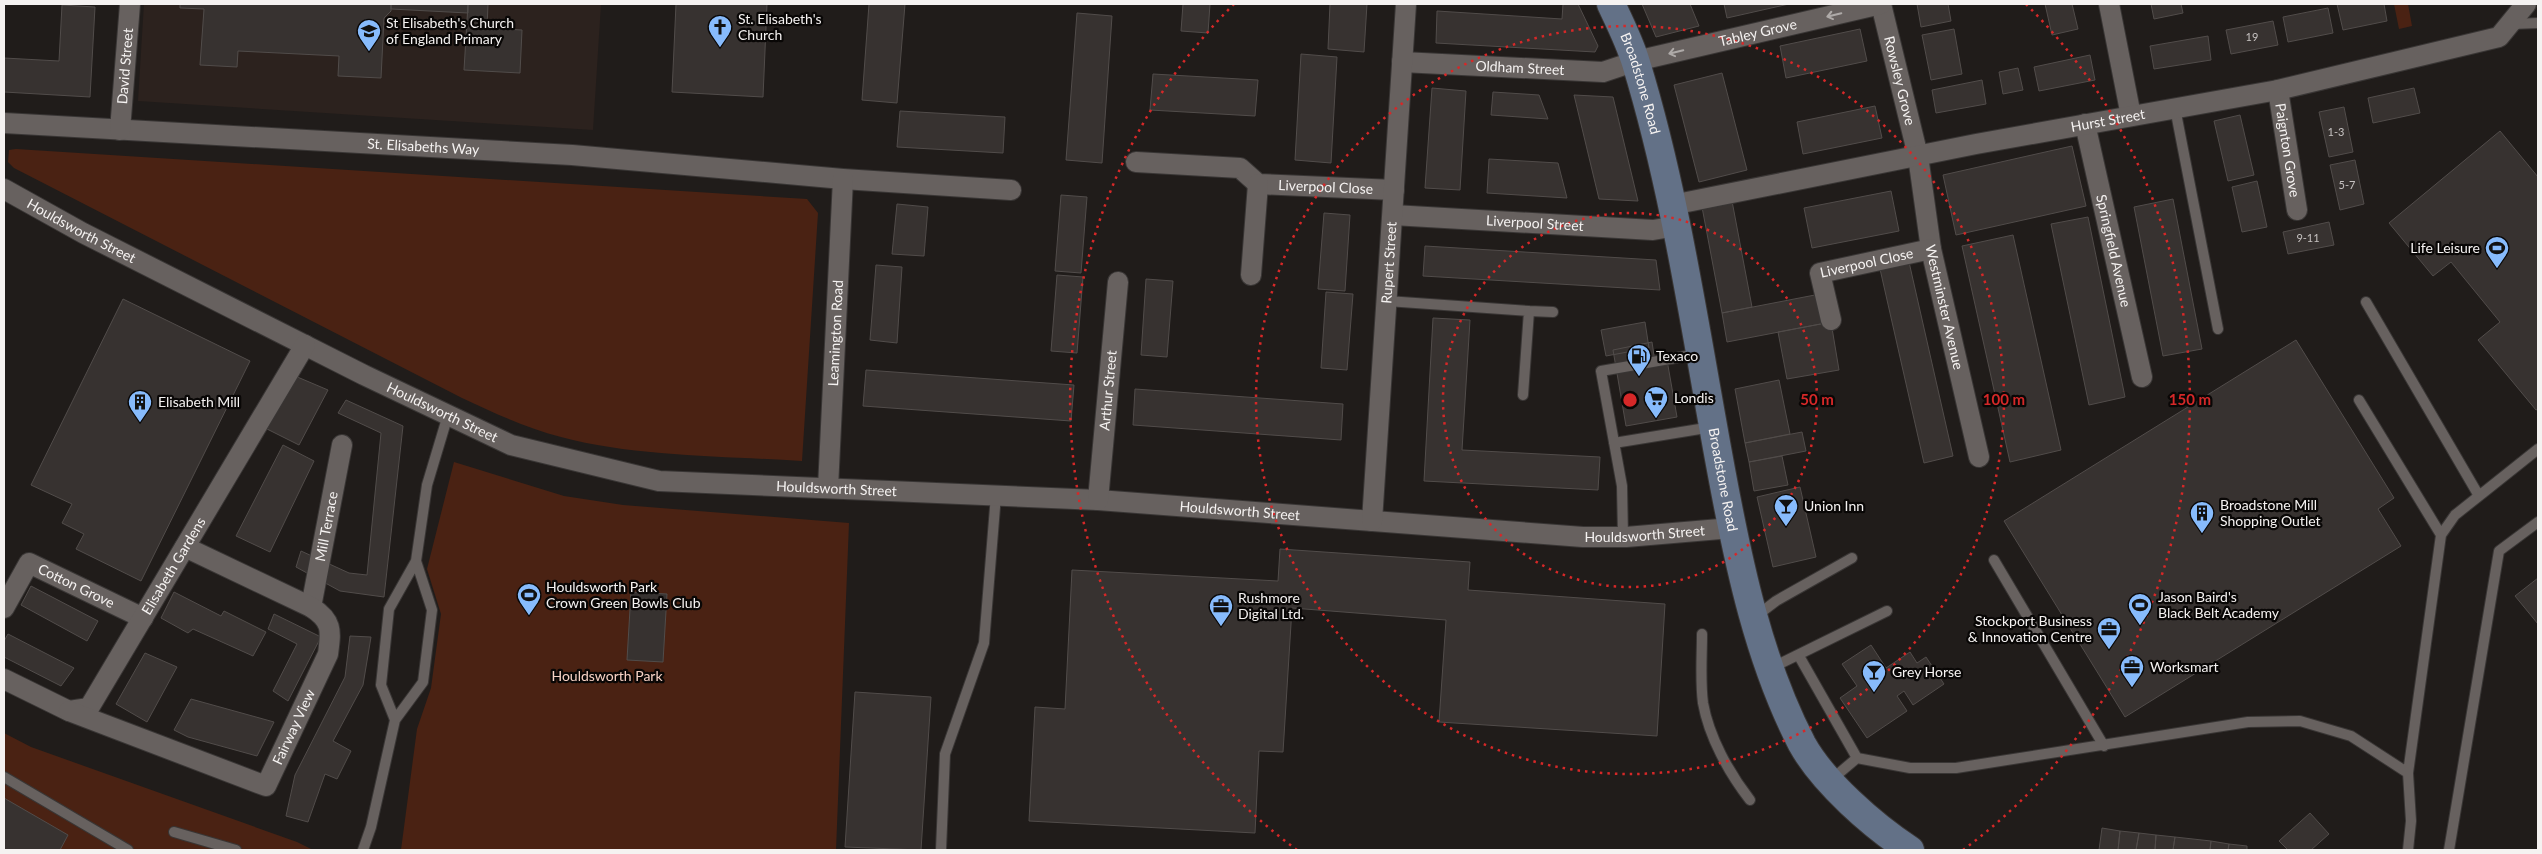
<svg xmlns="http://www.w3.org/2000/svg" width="2542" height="854" viewBox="0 0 2542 854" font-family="Lato,sans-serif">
  <rect width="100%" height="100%" fill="#201c1a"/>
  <path fill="#2c221e" d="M 144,4 L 601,4 L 593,130 L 138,101 Z"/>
  <path fill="#4a2213" d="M 2394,4 L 2408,4 L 2412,26 L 2399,29 Z
    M 16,149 L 807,199 L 818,213 L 802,461 C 725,456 636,457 561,437 C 526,428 494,413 462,398 L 14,168 L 8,162 L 9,150 Z
    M 454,462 L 564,496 L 623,505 L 849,523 L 836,850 L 401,850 L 417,729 L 431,688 L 441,614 L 427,569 Z
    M 4,733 L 31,747 L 297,842 L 313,850 L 4,850 Z"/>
  <path fill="#373230" stroke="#514c4a" d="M 180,4 L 391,4 L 391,11 L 384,18 L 381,78 L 338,76 L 339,56 L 238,51 L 237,67 L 200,65 L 204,9 L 180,8 Z
    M 391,4 L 468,4 L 468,13 L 391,9 Z
    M 468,4 L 488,4 L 487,28 L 522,30 L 520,73 L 464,70 Z
    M 676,4 L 767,4 L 763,97 L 672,92 Z
    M 869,4 L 905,4 L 897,103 L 862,100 Z
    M 1183,4 L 1210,4 L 1208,33 L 1181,31 Z
    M 1330,4 L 1367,4 L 1364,52 L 1328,49 Z
    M 1563,4 L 1578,4 L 1598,46 L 1595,52 L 1436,43 L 1437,11 L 1562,19 Z
    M 1642,4 L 1690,4 L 1699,26 L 1656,37 Z
    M 1724,4 L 1789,4 L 1727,18 Z
    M 1917,4 L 1948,4 L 1951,21 L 1921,27 Z
    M 2045,4 L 2072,4 L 2078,29 L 2052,35 Z
    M 2151,4 L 2181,4 L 2183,13 L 2154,19 Z
    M 2337,4 L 2384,4 L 2387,21 L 2343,30 Z
    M 62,5 L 95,7 L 90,97 L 4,92 L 4,58 L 59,61 Z
    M 2328,8 L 2333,33 L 2288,42 L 2283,17 Z
    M 1077,13 L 1112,16 L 1102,163 L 1066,160 Z
    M 2273,21 L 2278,45 L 2231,54 L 2226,30 Z
    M 1860,29 L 1867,61 L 1786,78 L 1780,46 Z
    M 1954,29 L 1962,74 L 1931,80 L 1922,35 Z
    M 2208,36 L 2211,60 L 2154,69 L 2150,46 Z
    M 1301,54 L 1337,57 L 1331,163 L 1295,160 Z
    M 2090,55 L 2095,80 L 2039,91 L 2034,67 Z
    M 2018,68 L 2023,90 L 2003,94 L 1999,72 Z
    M 1722,73 L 1747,170 L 1699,182 L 1674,85 Z
    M 1153,74 L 1258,80 L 1255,116 L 1150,110 Z
    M 1982,80 L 1986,104 L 1936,113 L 1932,90 Z
    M 1432,88 L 1466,91 L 1460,190 L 1425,188 Z
    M 2414,88 L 2420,113 L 2373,123 L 2368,98 Z
    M 1493,92 L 1539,95 L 1548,119 L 1491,115 Z
    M 1574,95 L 1613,97 L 1638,201 L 1599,199 Z
    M 1875,106 L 1882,138 L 1803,154 L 1797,122 Z
    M 2344,107 L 2353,152 L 2329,157 L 2319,112 Z
    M 900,111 L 1005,117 L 1003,153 L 897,147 Z
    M 2240,115 L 2254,175 L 2228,181 L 2214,121 Z
    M 2500,131 L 2538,177 L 2538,409 L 2536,410 L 2478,340 L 2500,322 L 2451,262 L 2433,276 L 2389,223 Z
    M 2072,146 L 2086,206 L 1956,235 L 1943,175 Z
    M 1489,159 L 1558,163 L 1567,198 L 1487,193 Z
    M 2355,160 L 2364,204 L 2340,210 L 2330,165 Z
    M 2257,181 L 2267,227 L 2242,232 L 2232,187 Z
    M 1891,191 L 1899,231 L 1812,248 L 1804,208 Z
    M 1061,195 L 1087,197 L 1081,273 L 1055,271 Z
    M 2173,199 L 2202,349 L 2163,356 L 2134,207 Z
    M 1732,201 L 1752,307 L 1722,313 L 1702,207 Z
    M 897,204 L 928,207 L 924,256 L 892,254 Z
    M 1324,213 L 1350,215 L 1345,291 L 1318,289 Z
    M 2088,217 L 2125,397 L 2089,405 L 2051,224 Z
    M 2329,222 L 2334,245 L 2288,254 L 2283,232 Z
    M 2013,235 L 2061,450 L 2010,462 L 1962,246 Z
    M 1425,246 L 1656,260 L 1660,290 L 1423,276 Z
    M 1909,262 L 1953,456 L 1924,463 L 1880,269 Z
    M 876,265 L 902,267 L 897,343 L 870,340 Z
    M 1057,275 L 1083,277 L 1077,353 L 1051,351 Z
    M 1146,279 L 1173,281 L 1167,357 L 1141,355 Z
    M 1326,292 L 1353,294 L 1347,370 L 1321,368 Z
    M 1820,294 L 1826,323 L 1727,342 L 1722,313 Z
    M 123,299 L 250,361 L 141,581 L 76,549 L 84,534 L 62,523 L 72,504 L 31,485 Z
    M 1433,318 L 1470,320 L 1462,450 L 1600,457 L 1598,490 L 1424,481 Z
    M 1645,322 L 1649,348 L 1606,356 L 1601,330 Z
    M 1831,322 L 1839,370 L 1787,379 L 1778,332 Z
    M 2296,340 L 2394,498 L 2378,509 L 2401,546 L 2125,717 L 2004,521 Z
    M 1652,342 L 1655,362 L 1667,360 L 1677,417 L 1626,426 L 1613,350 Z
    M 866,370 L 1074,385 L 1071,421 L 863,406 Z
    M 295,376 L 328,390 L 299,445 L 267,429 Z
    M 1779,380 L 1790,434 L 1745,443 L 1735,389 Z
    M 1135,389 L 1343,404 L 1341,440 L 1133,425 Z
    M 346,400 L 403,426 L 384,597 L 340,591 L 296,567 L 301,551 L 349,573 L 367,575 L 381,433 L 338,413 Z
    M 1802,432 L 1806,451 L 1749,462 L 1745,443 Z
    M 283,445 L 314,461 L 270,552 L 236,536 Z
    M 1782,456 L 1788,485 L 1754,491 L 1749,462 Z
    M 1800,487 L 1816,557 L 1773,567 L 1757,497 Z
    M 1280,549 L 1470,562 L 1468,590 L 1665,604 L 1657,736 L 1439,722 L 1446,620 L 1292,608 L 1283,752 L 1259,751 L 1255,833 L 1029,821 L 1035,707 L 1065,709 L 1072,570 L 1278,581 Z
    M 2538,578 L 2538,624 L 2515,596 Z
    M 31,586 L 98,621 L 87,641 L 21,605 Z
    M 174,592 L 221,616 L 224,611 L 266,632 L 253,656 L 193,629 L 188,633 L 161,618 Z
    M 631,592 L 667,594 L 663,662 L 627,660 Z
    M 274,614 L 321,637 L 288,701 L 273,691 L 297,644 L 268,629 Z
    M 8,634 L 74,668 L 61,686 L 4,657 L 4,641 Z
    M 350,636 L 371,637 L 363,685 L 333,741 L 351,751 L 337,779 L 325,774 L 308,822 L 286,816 L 295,775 L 345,677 Z
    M 1871,645 L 1886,668 L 1910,652 L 1917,663 L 1926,657 L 1944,684 L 1913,705 L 1904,691 L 1897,696 L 1907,711 L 1867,738 L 1840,698 L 1857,686 L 1842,664 Z
    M 145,653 L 177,667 L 147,722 L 116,704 Z
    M 855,692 L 931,697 L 921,850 L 845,847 Z
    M 191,699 L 274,722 L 257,756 L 188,737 L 174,730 Z
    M 4,798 L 68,835 L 60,850 L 4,850 Z
    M 2310,813 L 2329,834 L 2311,850 L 2288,850 L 2279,841 Z
    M 2102,828 L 2120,831 L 2118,850 L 2099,850 Z
    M 2120,831 L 2139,833 L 2136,850 L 2118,850 Z
    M 2139,833 L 2156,835 L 2155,850 L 2136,850 Z
    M 2156,835 L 2175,837 L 2173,850 L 2155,850 Z
    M 2175,837 L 2211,841 L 2210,850 L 2173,850 Z
    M 2211,841 L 2229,844 L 2228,850 L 2210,850 Z
    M 2229,844 L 2247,846 L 2247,850 L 2228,850 Z"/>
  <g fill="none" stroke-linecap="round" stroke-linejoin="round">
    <g stroke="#393635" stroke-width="12">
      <path id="service" d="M 2512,24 L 2538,23
        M 2175,108 L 2218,329
        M 1387,301 L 1529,311 L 1523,395
        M 2366,302 L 2479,496 L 2455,515 L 2441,535 L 2408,773
        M 1529,311 L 1553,312
        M 2359,400 L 2441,535
        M 1614,443 L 1712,427
        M 2479,496 L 2538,449
        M 1623,537 L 1622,486 L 1601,371 L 1698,354
        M 1994,560 L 2104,746
        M 1755,617 L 1776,601 L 1852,558
        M 1702,634 C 1702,656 1700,681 1703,703 C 1709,737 1729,773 1750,800
        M 1799,656 L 1857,758
        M 1771,668 L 1887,611
        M 395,720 L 381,685 L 389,609 L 416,561
        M 4,777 L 128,850
        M 1831,780 L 1857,758 L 1910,768 L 1956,768 L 2248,722 L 2300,721 L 2351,736 L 2408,773 L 2411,821 L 2408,850
        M 174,832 L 236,850
        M 363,850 L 371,827 L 395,720 L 423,682 L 432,610 L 416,561 L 427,485 L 448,415
        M 941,850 L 945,754 L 984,643 L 996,495
        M 2449,850 L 2499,551 L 2538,522"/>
    </g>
    <g stroke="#393635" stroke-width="22">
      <g id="minor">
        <path id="s1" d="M 1881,4 L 1918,156 L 1931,249 L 1979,457"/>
        <path d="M 2109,4 L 2131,116"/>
        <path id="s2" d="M 1402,62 L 1603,72 L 1636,61 L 1881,4"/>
        <path id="s3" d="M 2278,90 L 2297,210"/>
        <path id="s4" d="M 4,123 L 572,155 L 843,179 L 1011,190"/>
        <path id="s5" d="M 2085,124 L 2142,377"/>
        <path id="s6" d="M 120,130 L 130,4"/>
        <path id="s7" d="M 1136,162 L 1240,168 L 1258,184 L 1394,190"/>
        <path id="s8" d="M 4,189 L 83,233 L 364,375 L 511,445 L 659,481 L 1098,500 L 1583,537 L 1626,537 L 1732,528"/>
        <path id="s9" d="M 1672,205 L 1976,144 L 2278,90 L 2499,37 L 2526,4"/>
        <path id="s10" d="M 1393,215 L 1653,230 L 1677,226"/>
        <path d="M 1251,275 L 1258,184"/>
        <path id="s11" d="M 1831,320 L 1820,273 L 1931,249"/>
        <path id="s12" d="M 828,488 L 843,179"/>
        <path id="s13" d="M 1098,500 L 1118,282"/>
        <path id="s14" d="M 1372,521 L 1406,4"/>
        <path id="s15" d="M 311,607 L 342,445"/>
        <path id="s16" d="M 4,608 L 29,563 L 143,618"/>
        <path id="s17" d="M 4,679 L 69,711 L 89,708 L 305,345"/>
        <path id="s18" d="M 69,711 L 266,786 L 328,654 C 331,631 333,621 311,607 L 185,547"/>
      </g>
    </g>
    <g stroke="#393635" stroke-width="30">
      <g id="secondary">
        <path id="s19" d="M 1611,4 C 1620,23 1630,43 1636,63 C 1677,197 1696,337 1722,475 C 1739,566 1759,661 1802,744 C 1823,782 1873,826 1910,850"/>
      </g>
    </g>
    <use href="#service" stroke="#67615f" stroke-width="10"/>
    <use href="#minor" stroke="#67615f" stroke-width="20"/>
    <use href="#secondary" stroke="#637187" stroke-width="28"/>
  </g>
  <defs><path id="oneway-shaft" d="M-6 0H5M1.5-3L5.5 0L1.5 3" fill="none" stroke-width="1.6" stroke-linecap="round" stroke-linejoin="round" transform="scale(1.25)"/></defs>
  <g stroke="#aeaaa8">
    <use href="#oneway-shaft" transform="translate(1834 15) rotate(167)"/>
    <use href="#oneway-shaft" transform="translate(1676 52) rotate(166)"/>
  </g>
  <g fill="none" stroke="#d62828" stroke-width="2.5" stroke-dasharray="2.5 5">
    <circle cx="1630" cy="400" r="187"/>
    <circle cx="1630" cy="400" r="374"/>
    <path d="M1297 850A560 560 0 0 1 1234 4M2026 4A560 560 0 0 1 1963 850"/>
  </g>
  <defs>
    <g id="church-pin" transform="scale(1.25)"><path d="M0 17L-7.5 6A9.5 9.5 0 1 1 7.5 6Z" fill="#87bbfc" stroke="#090706"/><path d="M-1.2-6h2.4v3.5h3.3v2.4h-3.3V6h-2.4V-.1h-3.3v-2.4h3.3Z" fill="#111"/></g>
    <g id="school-pin" transform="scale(1.25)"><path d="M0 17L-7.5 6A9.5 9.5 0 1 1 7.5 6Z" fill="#87bbfc" stroke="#090706"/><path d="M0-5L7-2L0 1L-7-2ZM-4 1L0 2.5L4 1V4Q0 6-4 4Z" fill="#111"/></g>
    <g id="stadium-pin" transform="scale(1.25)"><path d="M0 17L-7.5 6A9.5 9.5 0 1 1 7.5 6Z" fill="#87bbfc" stroke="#090706"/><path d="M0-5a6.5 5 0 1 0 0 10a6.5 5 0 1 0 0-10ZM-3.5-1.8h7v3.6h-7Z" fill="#111"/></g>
    <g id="fuel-pin" transform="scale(1.25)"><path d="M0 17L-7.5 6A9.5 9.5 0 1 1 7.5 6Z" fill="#87bbfc" stroke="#090706"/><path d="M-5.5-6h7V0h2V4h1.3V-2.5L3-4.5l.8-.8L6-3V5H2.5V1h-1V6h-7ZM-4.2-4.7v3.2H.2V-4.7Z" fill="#111"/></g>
    <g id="supermarket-pin" transform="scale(1.25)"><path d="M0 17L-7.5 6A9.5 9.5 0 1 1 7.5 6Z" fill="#87bbfc" stroke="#090706"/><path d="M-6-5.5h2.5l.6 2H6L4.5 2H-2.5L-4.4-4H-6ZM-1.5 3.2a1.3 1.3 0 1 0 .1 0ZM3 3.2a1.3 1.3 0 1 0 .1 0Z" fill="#111"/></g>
    <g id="building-pin" transform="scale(1.25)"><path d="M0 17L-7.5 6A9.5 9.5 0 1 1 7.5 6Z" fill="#87bbfc" stroke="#090706"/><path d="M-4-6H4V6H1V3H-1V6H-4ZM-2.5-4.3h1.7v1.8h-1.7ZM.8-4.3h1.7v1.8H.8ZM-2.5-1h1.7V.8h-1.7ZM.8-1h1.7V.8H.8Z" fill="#111"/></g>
    <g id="bar-pin" transform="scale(1.25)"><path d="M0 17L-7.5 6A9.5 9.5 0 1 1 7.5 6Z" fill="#87bbfc" stroke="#090706"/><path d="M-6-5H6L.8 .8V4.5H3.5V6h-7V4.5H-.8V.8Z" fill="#111"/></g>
    <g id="office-pin" transform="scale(1.25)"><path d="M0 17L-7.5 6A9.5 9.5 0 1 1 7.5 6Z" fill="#87bbfc" stroke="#090706"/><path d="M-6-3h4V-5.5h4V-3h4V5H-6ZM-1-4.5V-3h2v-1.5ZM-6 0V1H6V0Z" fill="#111"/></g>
  </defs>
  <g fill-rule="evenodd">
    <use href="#church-pin" x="720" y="27"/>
    <use href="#school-pin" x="369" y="31"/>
    <use href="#stadium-pin" x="2497" y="248"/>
    <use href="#fuel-pin" x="1639" y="356"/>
    <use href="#supermarket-pin" x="1656" y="398"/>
    <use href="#building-pin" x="140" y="402"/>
    <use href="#bar-pin" x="1786" y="506"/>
    <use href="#building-pin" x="2202" y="513"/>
    <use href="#stadium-pin" x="529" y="595"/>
    <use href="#stadium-pin" x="2140" y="605"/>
    <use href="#office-pin" x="1221" y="606"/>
    <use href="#office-pin" x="2109" y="629"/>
    <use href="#office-pin" x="2132" y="667"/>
    <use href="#bar-pin" x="1874" y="672"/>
  </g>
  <g text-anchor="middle" stroke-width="4.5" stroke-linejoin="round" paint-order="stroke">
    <g font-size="11" fill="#c6c2c1">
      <text x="2252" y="41">19</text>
      <text x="2336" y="136">1-3</text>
      <text x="2347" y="189">5-7</text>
      <text x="2308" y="242">9-11</text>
    </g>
    <g font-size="14" fill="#f5f2f1" stroke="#090706" text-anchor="start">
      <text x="738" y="24">St. Elisabeth's<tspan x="738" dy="16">Church</tspan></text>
      <text x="386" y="28">St Elisabeth's Church<tspan x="386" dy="16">of England Primary</tspan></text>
      <text x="2480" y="253" text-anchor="end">Life Leisure</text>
      <text x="1656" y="361">Texaco</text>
      <text x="1674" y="403">Londis</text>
      <text x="158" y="407">Elisabeth Mill</text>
      <text x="2220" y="510">Broadstone Mill<tspan x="2220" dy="16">Shopping Outlet</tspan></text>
      <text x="1804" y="511">Union Inn</text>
      <text x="546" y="592">Houldsworth Park<tspan x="546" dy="16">Crown Green Bowls Club</tspan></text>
      <text x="2158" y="602">Jason Baird's<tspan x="2158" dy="16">Black Belt Academy</tspan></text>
      <text x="1238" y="603">Rushmore<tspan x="1238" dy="16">Digital Ltd.</tspan></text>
      <text x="2092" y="626" text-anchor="end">Stockport Business<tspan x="2092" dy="16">&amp; Innovation Centre</tspan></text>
      <text x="2150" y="672">Worksmart</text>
      <text x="1892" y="677">Grey Horse</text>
    </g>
    <g font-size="14" fill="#f5f2f1" stroke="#090706">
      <text dy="5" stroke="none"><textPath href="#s2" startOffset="361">Tabley Grove</textPath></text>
      <text dy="5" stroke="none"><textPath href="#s6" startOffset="64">David Street</textPath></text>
      <text dy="5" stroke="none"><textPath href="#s2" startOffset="118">Oldham Street</textPath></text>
      <text dy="5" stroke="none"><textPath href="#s1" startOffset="79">Rowsley Grove</textPath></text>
      <text dy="5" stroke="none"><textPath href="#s19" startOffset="85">Broadstone Road</textPath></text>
      <text dy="5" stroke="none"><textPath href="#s9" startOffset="444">Hurst Street</textPath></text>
      <text dy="5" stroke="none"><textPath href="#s4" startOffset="420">St. Elisabeths Way</textPath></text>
      <text dy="5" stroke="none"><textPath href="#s3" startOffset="61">Paignton Grove</textPath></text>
      <text dy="5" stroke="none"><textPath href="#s7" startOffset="196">Liverpool Close</textPath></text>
      <text dy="5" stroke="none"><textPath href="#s10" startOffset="142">Liverpool Street</textPath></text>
      <text dy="5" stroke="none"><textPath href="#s8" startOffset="88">Houldsworth Street</textPath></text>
      <text dy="5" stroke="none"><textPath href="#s5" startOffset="130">Springfield Avenue</textPath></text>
      <text dy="5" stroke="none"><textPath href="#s14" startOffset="259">Rupert Street</textPath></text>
      <text dy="5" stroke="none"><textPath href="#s11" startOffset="96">Liverpool Close</textPath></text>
      <text dy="5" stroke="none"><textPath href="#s1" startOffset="310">Westminster Avenue</textPath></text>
      <text dy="5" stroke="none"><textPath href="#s12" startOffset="155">Leamington Road</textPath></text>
      <text dy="5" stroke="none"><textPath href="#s13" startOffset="110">Arthur Street</textPath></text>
      <text dy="5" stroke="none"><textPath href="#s8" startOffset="492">Houldsworth Street</textPath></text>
      <text dy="5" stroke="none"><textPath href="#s19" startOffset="490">Broadstone Road</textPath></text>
      <text dy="5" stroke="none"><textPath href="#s8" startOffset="898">Houldsworth Street</textPath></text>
      <text dy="5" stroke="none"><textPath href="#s8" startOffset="1302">Houldsworth Street</textPath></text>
      <text dy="5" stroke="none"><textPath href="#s15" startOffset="82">Mill Terrace</textPath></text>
      <text dy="5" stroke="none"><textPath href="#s8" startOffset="1708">Houldsworth Street</textPath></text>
      <text dy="5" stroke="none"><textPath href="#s17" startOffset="258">Elisabeth Gardens</textPath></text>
      <text dy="5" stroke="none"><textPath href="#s16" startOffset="104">Cotton Grove</textPath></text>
      <text dy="5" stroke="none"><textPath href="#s18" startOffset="276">Fairway View</textPath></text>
    </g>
    <g font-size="14" fill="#f7d2c5" stroke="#090706">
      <text x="607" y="681">Houldsworth Park</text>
    </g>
  </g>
  <circle cx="1630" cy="400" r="8" fill="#d62828" stroke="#090706" stroke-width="2.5"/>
  <g font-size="15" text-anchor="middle" font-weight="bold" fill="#d62828" stroke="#090706" stroke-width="4.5" stroke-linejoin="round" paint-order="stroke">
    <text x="1817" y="405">50 m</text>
    <text x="2004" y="405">100 m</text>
    <text x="2190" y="405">150 m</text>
  </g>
  <rect width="2542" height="854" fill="none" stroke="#f5f2f1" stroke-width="10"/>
</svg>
